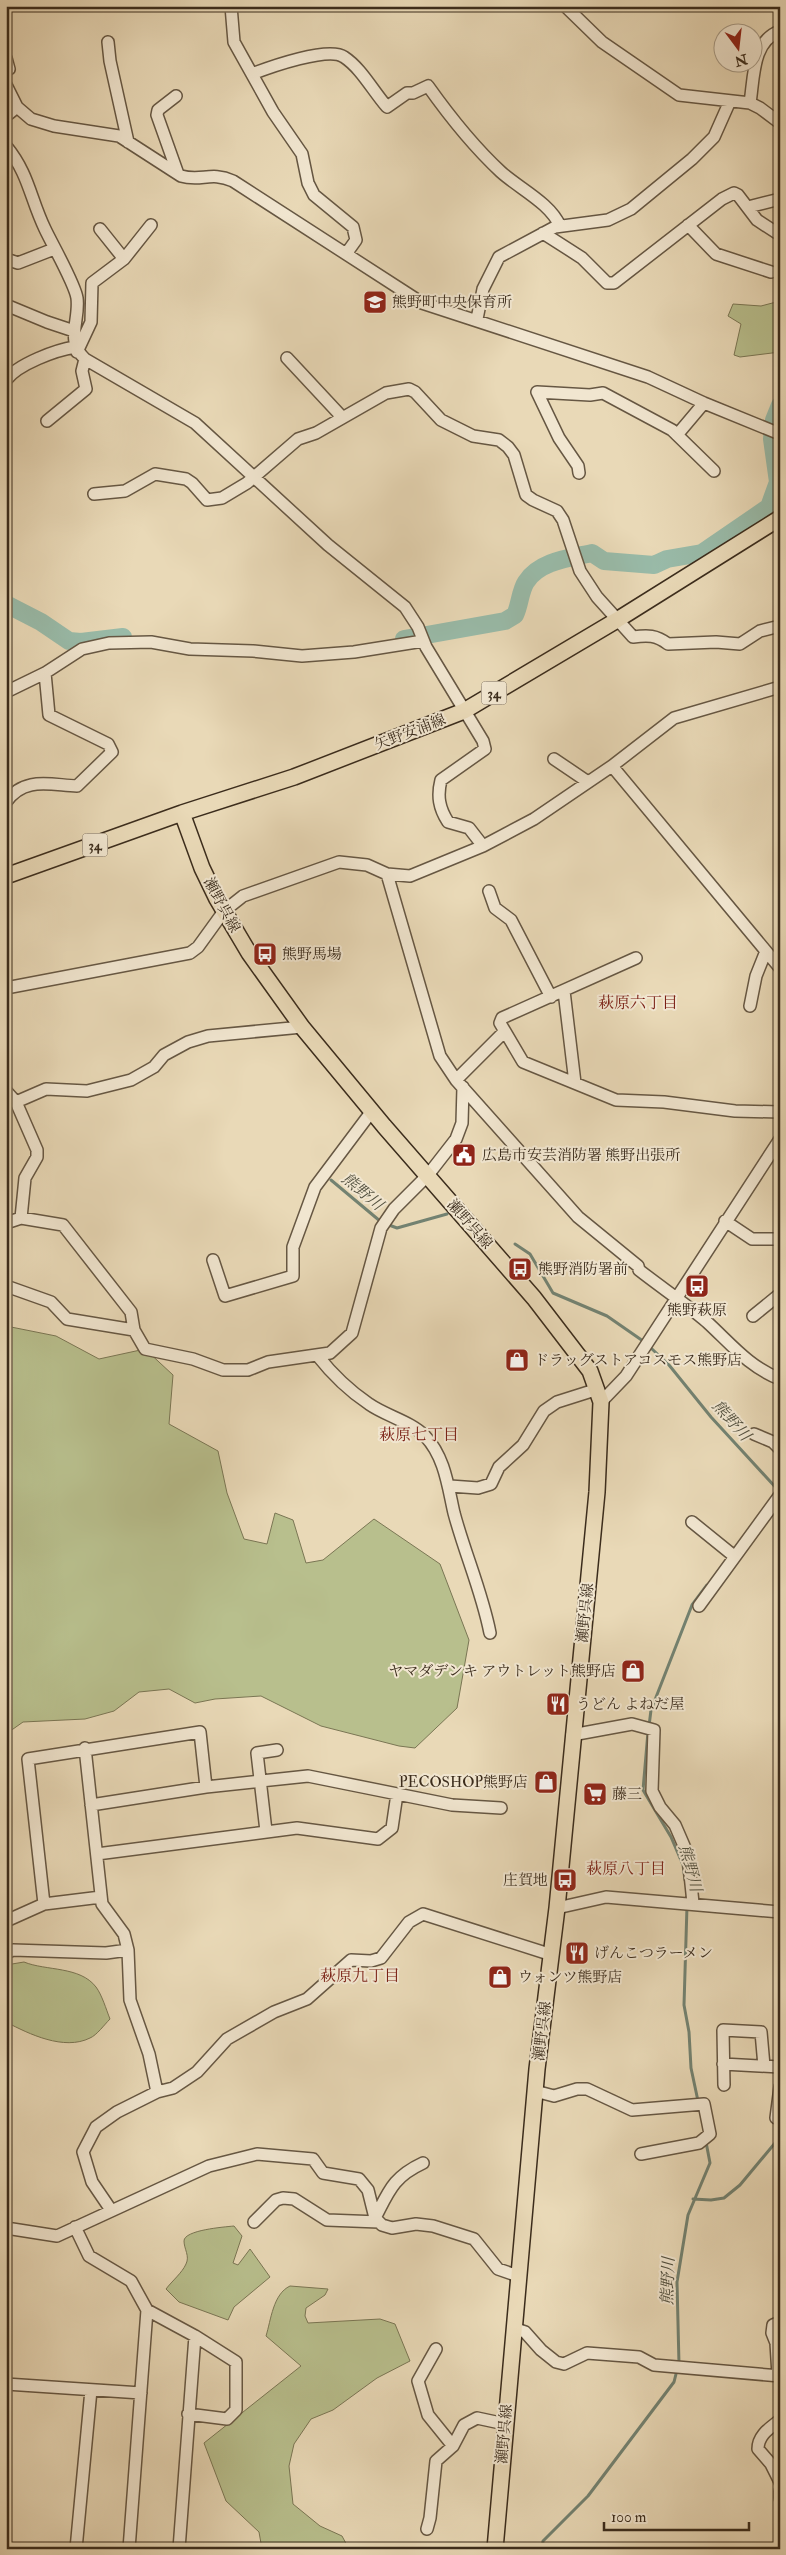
<svg xmlns="http://www.w3.org/2000/svg" width="786" height="2555" viewBox="0 0 786 2555" font-family="'IM FELL Double Pica','Noto Serif JP',serif">
  <rect width="100%" height="100%" fill="#e9d9b7"/>
  <filter id="stains"><feTurbulence type="fractalNoise" baseFrequency=".004" numOctaves="4"/><feColorMatrix values="0 0 0 0 .2 0 0 0 0 .09 0 0 0 0 .02 0 0 0 .5 -.17"/></filter>
  <radialGradient id="worn" r=".72"><stop offset=".6" stop-color="#630" stop-opacity="0"/><stop offset="1" stop-color="#630" stop-opacity=".3"/></radialGradient>
  <path fill="#b8bf8d" stroke="#7a7654" d="M 780,301 L 780,352 L 740,357 L 734,355 L 741,324 L 728,316 L 733,304 L 761,306 Z
    M 6,1326 L 56,1336 L 99,1359 L 145,1349 L 173,1375 L 169,1424 L 218,1451 L 227,1493 L 244,1539 L 267,1544 L 275,1513 L 293,1520 L 306,1563 L 323,1560 L 374,1519 L 440,1564 L 469,1640 L 457,1708 L 415,1748 L 399,1746 L 321,1726 L 261,1696 L 215,1699 L 195,1703 L 169,1689 L 139,1692 L 114,1711 L 85,1719 L 23,1722 L 6,1734 Z
    M 24,1962 C 46,1971 80,1966 96,1987 C 102,1995 106,2009 110,2019 C 104,2025 97,2035 90,2038 C 64,2051 29,2034 6,2022 L 6,1965 Z
    M 234,2226 L 242,2236 L 233,2263 L 238,2265 L 250,2249 L 270,2277 L 234,2307 L 228,2320 L 179,2302 L 166,2289 C 172,2281 182,2273 186,2264 C 190,2256 184,2249 184,2241 C 184,2230 224,2227 234,2226 Z
    M 290,2286 L 328,2289 L 325,2295 L 306,2308 L 305,2316 L 308,2323 L 380,2319 L 395,2324 L 410,2361 L 377,2378 L 333,2410 L 311,2419 L 294,2444 L 289,2466 L 293,2504 L 320,2526 L 342,2536 L 349,2549 L 262,2549 L 259,2532 L 226,2501 L 204,2443 L 301,2366 L 266,2336 C 271,2320 273,2294 290,2286 Z"/>
  <g fill="none" stroke-linecap="round" stroke-linejoin="round">
    <path stroke="#738271" stroke-width="3" d="M 331,1180 L 380,1221
      M 389,1225 L 397,1228 L 447,1214
      M 515,1244 L 530,1254 L 553,1293 L 607,1316 L 643,1341
      M 652,1349 L 669,1365 L 711,1417 L 778,1490 L 776,1492
      M 649,1726 L 651,1710 L 692,1605 L 707,1585
      M 648,1732 L 643,1790 L 671,1837 L 683,1865 L 685,1880
      M 687,1906 L 684,2005 L 689,2032 L 691,2068 L 698,2101
      M 693,2199 L 711,2200 L 724,2198 L 740,2185 L 780,2137
      M 679,2364 L 677,2282 L 688,2215 L 710,2163 L 706,2142
      M 542,2549 L 543,2541 L 588,2496 L 674,2382 L 677,2370"/>
    <path stroke="#99bba9" stroke-width="18" d="M 6,604 L 41,622 L 69,641 L 81,642 L 123,637
      M 404,639 L 505,621 L 515,615 C 520,605 520,591 526,582 C 539,561 570,558 592,553 L 604,561 L 654,565 L 667,559 L 702,553 L 769,507 L 778,482 L 772,439 L 774,420 L 780,405"/>
    <g stroke="#665743" stroke-width="14">
      <path id="minor" d="M 231,6 L 234,42 L 273,112 L 302,154 L 308,183 L 314,195 L 353,227 L 356,240 L 346,254
        M 565,6 L 602,42 L 679,95 L 750,103 L 760,108 L 780,123
        M 108,42 L 110,61 L 128,142
        M 6,58 L 9,69 L 6,71
        M 252,74 C 270,67 329,46 344,57 C 361,68 373,91 387,107 L 407,93 L 413,93 L 428,86 C 450,117 473,146 501,172 C 520,189 550,203 560,226
        M 6,85 L 17,107 L 31,119 L 54,126 L 119,136 L 181,176 C 201,182 211,171 233,181 L 422,303 L 648,377 L 704,403 L 780,434
        M 176,96 L 158,110 L 157,115 L 178,174
        M 750,103 C 754,78 752,41 780,31
        M 6,116 L 17,107
        M 6,146 C 29,174 30,198 45,229 C 52,244 75,284 77,298 C 80,321 65,340 85,359 L 195,423 L 328,545 L 405,607 L 418,627 L 426,647 L 483,741 L 485,749 L 441,780 C 437,796 439,808 448,822 L 469,828 L 483,846
        M 748,207 L 780,199
        M 688,225 L 716,254 L 771,272
        M 100,229 L 124,259
        M 543,233 L 582,258 L 607,283 L 614,283 L 722,199 L 734,193 L 738,195 L 757,220 L 780,235
        M 6,259 L 18,263 L 54,249
        M 6,305 L 47,322 L 74,331
        M 477,319 L 483,289 L 499,257 L 555,227 L 608,220 L 631,209 L 692,159 L 714,137 L 730,101
        M 77,352 L 91,322 L 92,283 L 124,259 L 151,225
        M 287,358 L 342,417
        M 6,380 C 18,364 56,350 75,347
        M 47,421 L 86,389 L 82,371 L 85,359
        M 677,435 L 704,403
        M 579,473 L 578,466 L 559,438 L 537,392 L 590,395 L 603,393 L 672,430 L 714,471
        M 94,494 L 125,491 L 155,474 L 186,479 L 192,483 L 207,500 L 222,498 L 247,483 L 298,439 L 316,433 L 386,393 L 409,389 L 415,392 L 441,420 L 473,436 L 499,440 L 508,447 L 514,455 L 526,495 L 533,500 L 557,511 L 563,520 L 580,571 L 597,597 L 633,637 C 648,635 656,635 668,644 L 716,642 L 740,644 L 760,631 L 780,626
        M 6,692 L 45,673 L 82,649 L 109,643 L 151,642 L 190,649 L 253,651 L 302,656 L 354,652 L 423,641
        M 554,759 L 588,782
        M 612,766 L 780,968
        M 6,802 C 24,776 50,785 77,786 L 112,752 L 108,744 L 49,715 L 45,673
        M 387,874 L 440,1056 L 456,1080 L 578,1217 L 638,1266 L 639,1270 C 662,1288 686,1304 707,1322 C 731,1344 749,1367 780,1379
        M 489,891 L 495,908 L 511,920 L 551,997
        M 636,958 L 502,1018 L 500,1023 L 523,1062 L 616,1100 L 664,1102 L 735,1111 L 780,1112
        M 6,988 L 190,953 L 198,947 L 224,911 L 243,896 L 339,862 L 367,865 L 387,874 L 410,876 L 483,846 L 534,819 L 612,766 L 674,718 L 780,687
        M 564,991 L 575,1083
        M 750,1006 L 756,976 L 766,951
        M 456,1080 L 504,1032
        M 6,1091 L 16,1102 L 37,1150 L 37,1157 L 25,1178 L 21,1218
        M 16,1102 L 46,1089 L 87,1091 L 131,1080 L 154,1067 L 164,1055 L 188,1042 L 208,1036 L 302,1027
        M 725,1221 L 752,1239 L 780,1239
        M 6,1223 L 21,1218 L 63,1225 L 131,1312 L 134,1330 L 145,1349 L 193,1359 L 223,1370 L 248,1370 L 268,1362 L 330,1353 L 352,1333 L 381,1228 L 394,1209 L 428,1175 L 456,1139 L 462,1123 L 463,1087
        M 213,1260 L 225,1296 L 293,1276 L 293,1247 L 315,1187 L 372,1111
        M 6,1286 L 51,1302 L 67,1319 L 134,1330
        M 753,1316 L 780,1294
        M 317,1355 C 332,1374 348,1390 369,1404 C 386,1416 410,1421 425,1436 C 445,1457 448,1487 454,1513 C 465,1554 482,1592 490,1633
        M 601,1402 L 626,1376 L 780,1139
        M 754,1434 L 773,1442 L 780,1449
        M 450,1486 L 478,1488 L 491,1484 L 499,1467 L 523,1445 L 544,1411 L 557,1402 L 598,1389
        M 692,1522 L 734,1556
        M 699,1606 L 780,1495
        M 572,1735 L 632,1724 L 654,1730 L 652,1791 L 660,1807 L 675,1825 L 688,1855 L 693,1903
        M 85,1748 L 102,1904 L 124,1934 L 128,1950 L 130,2000 L 149,2054 L 157,2092
        M 91,1805 L 206,1787 L 308,1776 L 452,1805 L 501,1808
        M 266,1831 L 257,1753 L 277,1750
        M 97,1854 L 297,1828 L 378,1839 L 392,1828 L 397,1794
        M 44,1904 L 28,1759 L 200,1732 L 206,1787
        M 557,1908 L 606,1897 L 780,1912
        M 6,1921 L 44,1904 L 101,1897
        M 6,1953 L 13,1950 L 106,1953 L 128,1950
        M 723,2064 L 780,2067
        M 724,2085 L 723,2030 L 761,2032 L 764,2066
        M 535,2091 L 554,2096 L 577,2089 L 587,2089 L 632,2110 L 704,2104 L 710,2134 L 699,2143 L 641,2154
        M 776,2118 L 780,2087
        M 111,2210 L 92,2182 L 83,2152 L 96,2127 L 117,2112 L 157,2092 L 173,2088 L 197,2072 L 227,2039 L 274,2012 L 307,1999 L 351,1960 L 371,1961 L 381,1958 L 409,1922 L 423,1914 L 552,1955
        M 375,2218 C 389,2191 393,2177 423,2163
        M 254,2222 L 276,2200 L 283,2198 L 294,2199 L 327,2220 L 379,2222
        M 75,2227 L 89,2256 L 131,2281 L 147,2310 L 129,2549
        M 6,2228 L 57,2236 L 209,2166 L 257,2154 L 313,2159 L 323,2173 L 359,2179 L 368,2190 L 375,2218 L 382,2225 L 392,2228 L 416,2224 L 433,2226 L 474,2239 L 498,2269 L 518,2276
        M 147,2310 L 195,2336 L 236,2362 L 236,2410 L 227,2419 L 188,2414
        M 513,2328 L 525,2332 L 541,2350 L 556,2362 L 564,2364 L 587,2353 L 639,2357 L 654,2365 L 780,2376
        M 436,2349 L 418,2381 L 428,2415 L 453,2446 L 464,2425 L 477,2418 L 505,2424
        M 778,2375 L 776,2343 L 772,2333 L 773,2325 L 780,2322
        M 6,2384 L 141,2393
        M 780,2420 C 770,2428 758,2435 758,2449 L 771,2464 L 780,2482
        M 780,2491 L 780,2498
        M 427,2529 L 430,2518 L 436,2461 L 453,2446
        M 76,2549 L 91,2390
        M 179,2549 L 195,2336"/>
    </g>
    <g stroke="#3b2c1c" stroke-width="18">
      <path id="major" d="M 182,813 L 202,868 L 217,899 L 249,953 L 302,1027 L 384,1126 L 534,1298 L 590,1371 L 601,1402 L 597,1492 L 557,1908 L 537,2069 L 495,2549
        M 6,876 L 182,813 L 294,777 L 464,711 L 617,620 L 780,518"/>
    </g>
    <use href="#minor" stroke="#f1e6d0" stroke-width="11"/>
    <use href="#major" stroke="#e9d9b7" stroke-width="15"/>
  </g>
  <defs>
    <g id="school-square" transform="scale(1.25)"><rect x="-9" y="-9" width="18" height="18" rx="4" fill="#8f2418" stroke="#f1e6d0"/><path d="M0-5L7-2L0 1L-7-2ZM-4 1L0 2.5L4 1V4Q0 6-4 4Z" fill="#fff"/></g>
    <g id="bus-square" transform="scale(1.25)"><rect x="-9" y="-9" width="18" height="18" rx="4" fill="#8f2418" stroke="#f1e6d0"/><path d="M-5-6H5V4H4V6H2V4H-2V6H-4V4H-5ZM-3.5-4V0h7V-4ZM-3.5 1.2v1.5H-2V1.2ZM2 1.2v1.5H3.5V1.2Z" fill="#fff"/></g>
    <g id="civic-square" transform="scale(1.25)"><rect x="-9" y="-9" width="18" height="18" rx="4" fill="#8f2418" stroke="#f1e6d0"/><path d="M-.6-6.5H3V-4.5H.6V-3L4-1V1h2V6H-6V1h2V-1L-.6-3ZM-1.2 2.5V6h2.4V2.5Z" fill="#fff"/></g>
    <g id="shop-square" transform="scale(1.25)"><rect x="-9" y="-9" width="18" height="18" rx="4" fill="#8f2418" stroke="#f1e6d0"/><path d="M-5-2.5h2.3a2.7 3.5 0 0 1 5.4 0H5L5.5 6h-11ZM-1.5-2.5h3a1.5 2.3 0 0 0-3 0Z" fill="#fff"/></g>
    <g id="restaurant-square" transform="scale(1.25)"><rect x="-9" y="-9" width="18" height="18" rx="4" fill="#8f2418" stroke="#f1e6d0"/><path d="M-5-6h1v4h1v-4h1v4h1v-4h1v5L-1.5 .5V6h-2V.5L-5-1ZM5-6V6H3V1.5H1.5Q1.5-4 5-6Z" fill="#fff"/></g>
    <g id="supermarket-square" transform="scale(1.25)"><rect x="-9" y="-9" width="18" height="18" rx="4" fill="#8f2418" stroke="#f1e6d0"/><path d="M-6-5.5h2.5l.6 2H6L4.5 2H-2.5L-4.4-4H-6ZM-1.5 3.2a1.3 1.3 0 1 0 .1 0ZM3 3.2a1.3 1.3 0 1 0 .1 0Z" fill="#fff"/></g>
  </defs>
  <g fill-rule="evenodd">
    <use href="#school-square" x="375" y="302"/>
    <use href="#bus-square" x="265" y="954"/>
    <use href="#civic-square" x="464" y="1155"/>
    <use href="#bus-square" x="520" y="1269"/>
    <use href="#bus-square" x="697" y="1286"/>
    <use href="#shop-square" x="517" y="1360"/>
    <use href="#shop-square" x="633" y="1671"/>
    <use href="#restaurant-square" x="558" y="1704"/>
    <use href="#shop-square" x="546" y="1782"/>
    <use href="#supermarket-square" x="595" y="1794"/>
    <use href="#bus-square" x="565" y="1880"/>
    <use href="#restaurant-square" x="577" y="1953"/>
    <use href="#shop-square" x="500" y="1977"/>
  </g>
  <g text-anchor="middle" stroke-width="4" stroke-linejoin="round" paint-order="stroke">
    <g fill="#f1e6d0" stroke="#726452" stroke-width="1">
      <rect x="481.5" y="681.5" width="25" height="23" rx="4"/>
      <rect x="82.5" y="833.5" width="25" height="23" rx="4"/>
    </g>
    <g font-size="14" font-weight="bold" fill="#3b2c1c">
      <text x="494" y="698">34</text>
      <text x="95" y="850">34</text>
    </g>
    <g font-size="15" fill="#3b2c1c" stroke="#f1e6d0" text-anchor="start">
      <text x="392" y="307">熊野町中央保育所</text>
      <text x="282" y="959">熊野馬場</text>
      <text x="482" y="1160">広島市安芸消防署 熊野出張所</text>
      <text x="538" y="1274">熊野消防署前</text>
      <text x="697" y="1315" text-anchor="middle">熊野萩原</text>
      <text x="534" y="1365">ドラッグストアコスモス熊野店</text>
      <text x="616" y="1676" text-anchor="end">ヤマダデンキ アウトレット熊野店</text>
      <text x="576" y="1709">うどん よねだ屋</text>
      <text x="528" y="1787" text-anchor="end">PECOSHOP熊野店</text>
      <text x="612" y="1799">藤三</text>
      <text x="548" y="1885" text-anchor="end">庄賀地</text>
      <text x="594" y="1958">げんこつラーメン</text>
      <text x="518" y="1982">ウォンツ熊野店</text>
    </g>
    <g font-size="15" fill="#3b2c1c" stroke="#f1e6d0">
      <text transform="translate(410 732) rotate(-21)" y="5">矢野安浦線</text>
      <text transform="translate(222 905) rotate(62)" y="5">瀬野呉線</text>
      <text transform="translate(470 1224) rotate(49)" y="5">瀬野呉線</text>
      <text transform="translate(585 1613) rotate(-84)" y="5">瀬野呉線</text>
      <text transform="translate(542 2031) rotate(-83)" y="5">瀬野呉線</text>
      <text transform="translate(504 2434) rotate(-85)" y="5">瀬野呉線</text>
    </g>
    <g font-size="16" fill="#7a1f14" stroke="#f1e6d0">
      <text x="638" y="1008">萩原六丁目</text>
      <text x="419" y="1440">萩原七丁目</text>
      <text x="626" y="1874">萩原八丁目</text>
      <text x="360" y="1981">萩原九丁目</text>
    </g>
    <g font-size="16" font-style="italic" fill="#52503f" stroke="#f1e6d0">
      <text transform="translate(363 1191) rotate(40)" y="6">熊野川</text>
      <text transform="translate(732 1420) rotate(48)" y="6">熊野川</text>
      <text transform="translate(691 1868) rotate(75)" y="6">熊野川</text>
      <text transform="translate(667 2281) rotate(-88)" y="6">熊野川</text>
    </g>
  </g>
  <rect width="786" height="2555" fill="none" stroke="#e9d9b7" stroke-width="25"/>
  <rect x="8" y="8" width="771" height="2540" fill="none" stroke="#3b2c1c" stroke-width="2.5"/>
  <rect x="12" y="12" width="761" height="2530" fill="none" stroke="#3b2c1c"/>
  <g transform="translate(738 48) rotate(165)"><circle r="24" fill="#f1e6d0" stroke="#a89c88"/>
  <path d="M0-4L9 19L0 12L-9 19Z" fill="#8f2418"/>
  <text y="-8" font-size="14" font-weight="bold" text-anchor="middle" fill="#3b2c1c">N</text>
  </g>
  <path d="M604 2522v8h145v-8" fill="none" stroke="#3b2c1c" stroke-width="2.5"/>
  <text x="611" y="2522" font-size="15" fill="#3b2c1c" stroke="#f1e6d0" stroke-width="4" paint-order="stroke">100 m</text>
  <rect width="100%" height="100%" filter="url(#stains)"/>
  <rect width="100%" height="100%" fill="url(#worn)"/>
</svg>
